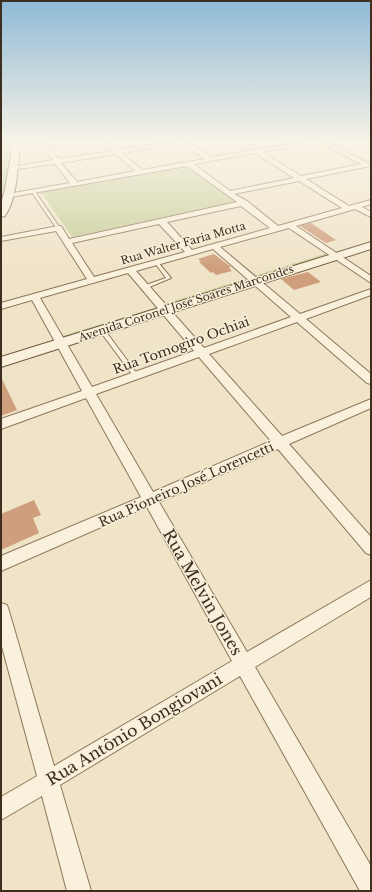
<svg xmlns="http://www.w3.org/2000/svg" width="372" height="892" viewBox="0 0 372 892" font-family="'Libre Baskerville',serif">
  <rect width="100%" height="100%" fill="#f0e4c8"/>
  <path fill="#c9cf9b" d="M 13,151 L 5,196 L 1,207 L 1,153 Z
    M 188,166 L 235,202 L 72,237 L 41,192 Z
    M 328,253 L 331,255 L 256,278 L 254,276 Z
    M 248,278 L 250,280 L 166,307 L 164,304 Z
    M 157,307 L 159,309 L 63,339 L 62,336 Z"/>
  <path fill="#cf9f7d" d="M 311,223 L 336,240 L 326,243 L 300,226 Z
    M 214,254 L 231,267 L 229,268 L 232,271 L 216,275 L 213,272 L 211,273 L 199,262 L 201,262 L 198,259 Z
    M 308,272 L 321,282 L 294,290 L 281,279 Z
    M 1,377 L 17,410 L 1,416 Z
    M 34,500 L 41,515 L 33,518 L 39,533 L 1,550 L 1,514 Z"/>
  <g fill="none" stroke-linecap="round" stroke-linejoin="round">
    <g stroke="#8d765c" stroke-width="2">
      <path id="lane" d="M 32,190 L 34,190 L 60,228 L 59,229 L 57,229 L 31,191 Z
        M 155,261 L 157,261 L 171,278 L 147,288 L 143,288 L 143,286 L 166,278 L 155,263 Z
        M 100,329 L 104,329 L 138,375 L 139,376 L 138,377 L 134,377 L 100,331 Z"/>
    </g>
    <g stroke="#8d765c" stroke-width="2">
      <path id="street" d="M 33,143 L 47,143 L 46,144 L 59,159 L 112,151 L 104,143 L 110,143 L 118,150 L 161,143 L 173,143 L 170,145 L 122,153 L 142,170 L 205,159 L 182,143 L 189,143 L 212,157 L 294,143 L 305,143 L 302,145 L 262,152 L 301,176 L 361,164 L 321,143 L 328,143 L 368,163 L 371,162 L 370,166 L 306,179 L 349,206 L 371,200 L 371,204 L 362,207 L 371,212 L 371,217 L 355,209 L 296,226 L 371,276 L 371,283 L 289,228 L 220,247 L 300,314 L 371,289 L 371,295 L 306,319 L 371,374 L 371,384 L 367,383 L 297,322 L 209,354 L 282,436 L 371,399 L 371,408 L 289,444 L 371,537 L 371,555 L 366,553 L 278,449 L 159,502 L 247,652 L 371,580 L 371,597 L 255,667 L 371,866 L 371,891 L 360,891 L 240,676 L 60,785 L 91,891 L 67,891 L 42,796 L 1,820 L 1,797 L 37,776 L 1,643 L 1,603 L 7,605 L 9,611 L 54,766 L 232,661 L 147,507 L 1,571 L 1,556 L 141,497 L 86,398 L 1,429 L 1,419 L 82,391 L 32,300 L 1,309 L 1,303 L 87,279 L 56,231 L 1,241 L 1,237 L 58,226 L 61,226 L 69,239 L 237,202 L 187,166 L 5,198 L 4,196 L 8,194 L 70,183 L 55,164 L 10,170 L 9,169 L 12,167 L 53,160 L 41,145 L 1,151 L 1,147 ZM 255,153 L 294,178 L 230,191 L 194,164 ZM 116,154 L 135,171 L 77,182 L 61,163 ZM 299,181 L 342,208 L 278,226 L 247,201 L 234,194 ZM 241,206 L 270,228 L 192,250 L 167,222 ZM 159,224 L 185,252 L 94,277 L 72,243 ZM 213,249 L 291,317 L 204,348 L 136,271 ZM 128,273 L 194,351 L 92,387 L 40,298 ZM 199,357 L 271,441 L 153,492 L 96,394 Z"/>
    </g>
    <g stroke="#6f573f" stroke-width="2">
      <path id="secondary" d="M 13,143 L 21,143 C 16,167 19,195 5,216 L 1,217 L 1,204 L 5,189 Z
        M 371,242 L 371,249 L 1,367 L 1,357 Z"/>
    </g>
    <use href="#lane" fill="#faf1dc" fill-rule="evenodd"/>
    <use href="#street" fill="#faf1dc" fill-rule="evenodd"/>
    <use href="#secondary" fill="#faf1dc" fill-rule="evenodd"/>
  </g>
  <linearGradient id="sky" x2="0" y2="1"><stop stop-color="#8fbad6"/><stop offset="0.53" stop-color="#f8f3e6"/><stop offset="1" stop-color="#f8f3e6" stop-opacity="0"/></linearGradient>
  <rect width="372" height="268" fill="url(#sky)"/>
  <g text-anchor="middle" stroke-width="3" stroke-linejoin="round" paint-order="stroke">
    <g font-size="11" fill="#3d2e20" stroke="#f7eed8">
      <text transform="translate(183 243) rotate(-16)" y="4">Rua Walter Faria Motta</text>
      <text transform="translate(186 303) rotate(-18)" y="4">Avenida Coronel José Soares Marcondes</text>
    </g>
    <g font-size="13" fill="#3d2e20" stroke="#f7eed8">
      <text transform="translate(181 345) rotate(-20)" y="5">Rua Tomogiro Ochiai</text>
      <text transform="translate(186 484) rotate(-24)" y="5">Rua Pioneiro José Lorencetti</text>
    </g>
    <g font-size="16" fill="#3d2e20" stroke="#f7eed8">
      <text transform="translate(203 592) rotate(60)" y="6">Rua Melvin Jones</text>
      <text transform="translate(134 729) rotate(-31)" y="6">Rua Antônio Bongiovani</text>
    </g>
  </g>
  <rect width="372" height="892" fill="none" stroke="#3d2e20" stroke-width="4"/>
</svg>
